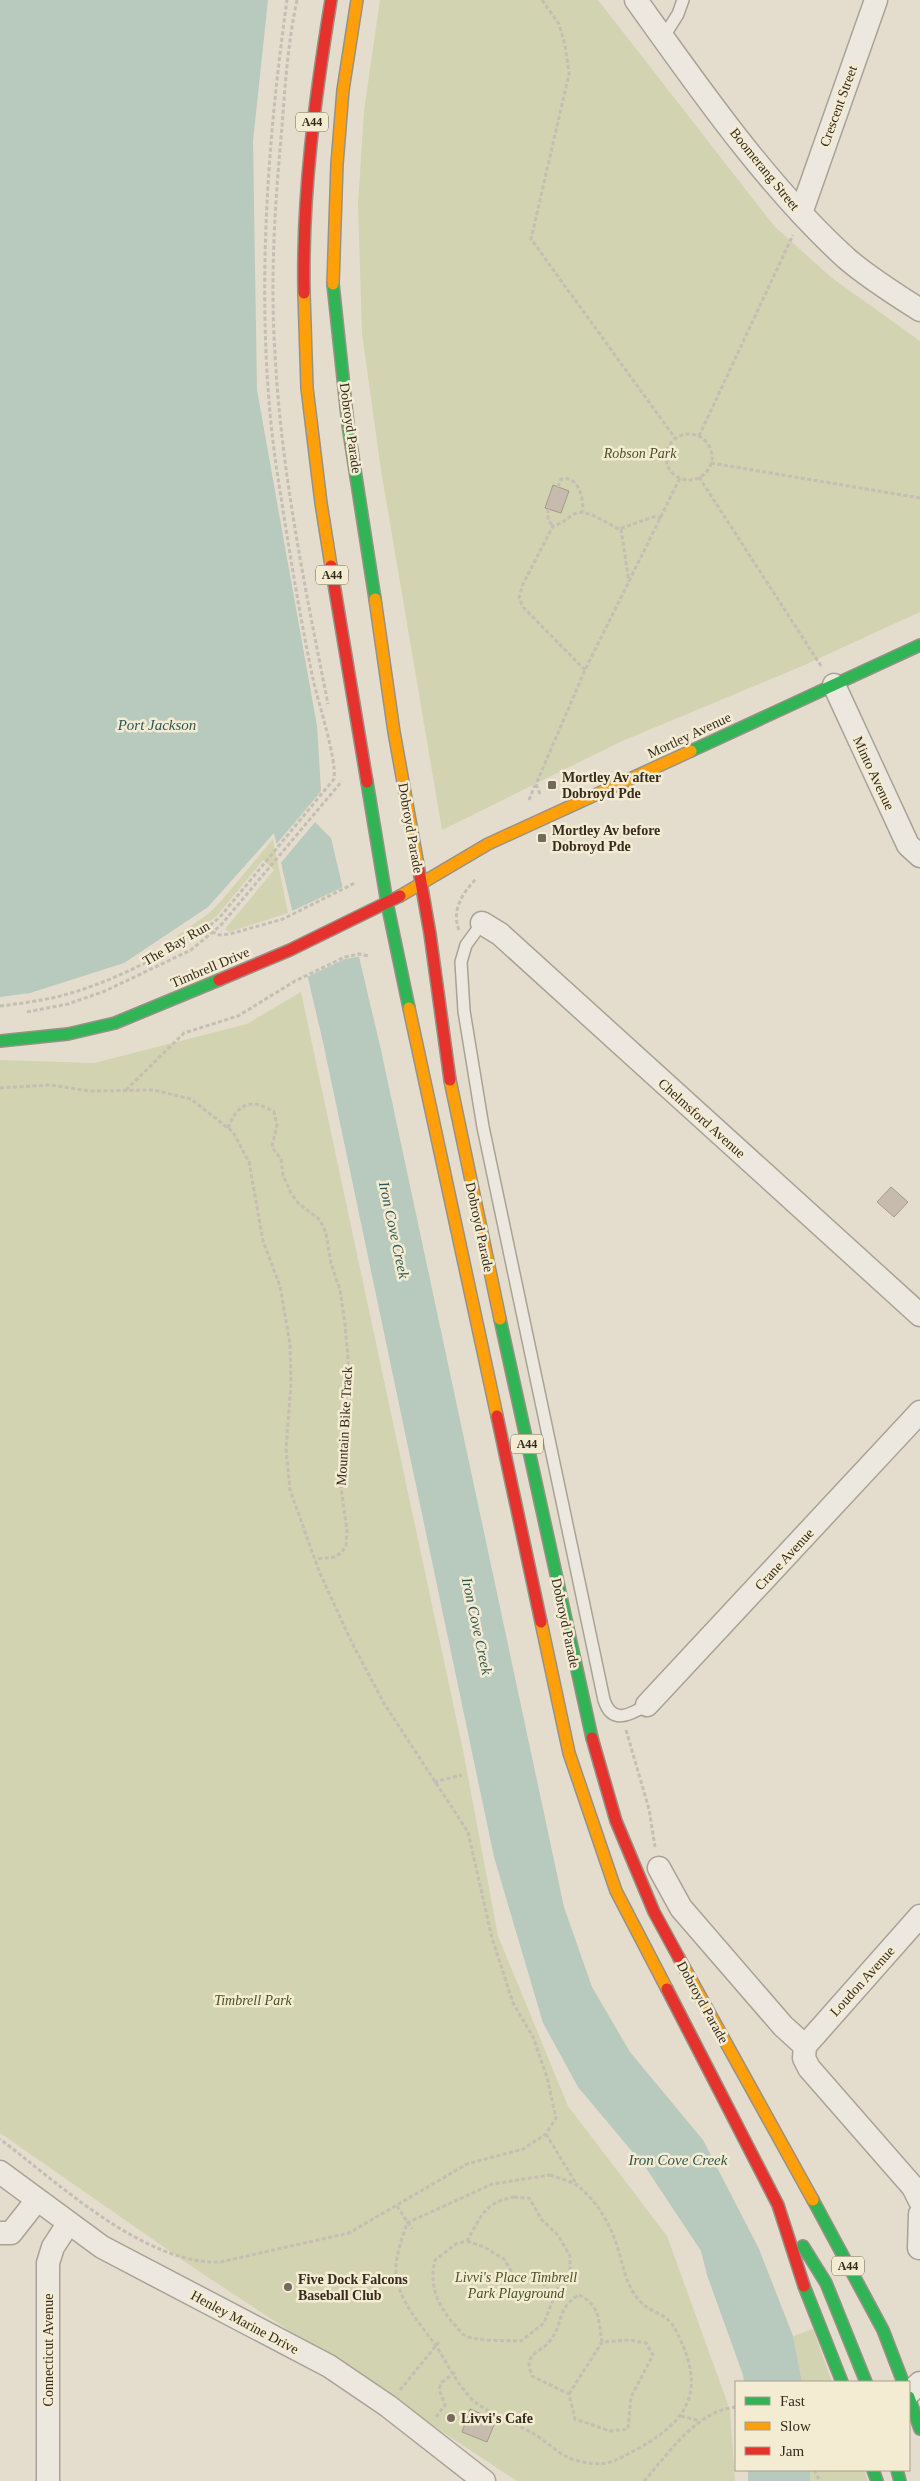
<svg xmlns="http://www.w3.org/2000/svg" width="920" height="2481" viewBox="0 0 920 2481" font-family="Georgia,serif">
  <rect width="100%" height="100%" fill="#e4ddcd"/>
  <path fill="#d2d3b0" d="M 380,0 L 598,0 L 775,227 L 832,278 L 920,341 L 920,612 L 800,667 L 620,742 L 442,830 L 381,470 L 362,334 L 358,205 L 364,111 Z
    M 273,839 L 288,913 L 229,932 L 225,929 L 274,870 L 263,860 L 216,917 L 179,940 L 177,936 L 208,914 L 222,900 Z
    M 301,992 L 463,1750 L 498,1936 L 568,2106 L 667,2236 L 730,2410 L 735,2481 L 517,2481 L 194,2268 L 0,2133 L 0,1060 L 94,1063 L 247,1024 Z
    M 813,2329 L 832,2382 L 802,2382 L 793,2336 Z
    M 810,2470 L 864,2470 L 868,2481 L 810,2481 Z"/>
  <path fill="#b8c9be" d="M 0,0 L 268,0 L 253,141 L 257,390 L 317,726 L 321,790 L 309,816 L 331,838 L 381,1050 L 564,1907 L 592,1987 L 630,2052 L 703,2140 L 759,2249 L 793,2336 L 802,2382 L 744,2382 L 743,2375 L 707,2275 L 701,2251 L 646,2168 L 578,2087 L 543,2023 L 494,1857 L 323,1042 L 274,833 L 208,907 L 124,963 L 30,993 L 0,997 Z
    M 748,2470 L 810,2470 L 810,2481 L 748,2481 Z"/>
  <path fill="#e4ddcd" d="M 323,789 L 312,816 L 316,821 L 279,865 L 274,847 Z
    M 345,886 L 362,956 L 345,959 L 305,978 L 290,912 Z"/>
  <path fill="#c7bbae" stroke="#a4998c" d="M 553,485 L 569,491 L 561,513 L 545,508 Z
    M 891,1187 L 908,1202 L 894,1217 L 877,1202 Z
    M 470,2409 L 496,2420 L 487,2442 L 462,2432 Z"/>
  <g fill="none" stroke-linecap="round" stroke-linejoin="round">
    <g stroke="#a9a296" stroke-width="14">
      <path id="lane" d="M 663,38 L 678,14 L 683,0
        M 482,923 L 466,945 L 461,962 L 464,1011 L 483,1127 L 604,1700 C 612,1725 630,1715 647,1705"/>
    </g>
    <g stroke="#a9a296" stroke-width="25">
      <path id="street" d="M 636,0 C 699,88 766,185 846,258 C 869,278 895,294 920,310
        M 801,213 L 876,0
        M 834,685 L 908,845 L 920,856
        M 482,923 L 500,934 L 920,1315
        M 647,1705 L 920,1412
        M 659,1868 L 681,1908 L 783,2026 L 805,2046 L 804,2058 L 809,2068 L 913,2187 L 920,2201
        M 805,2046 L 920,1916
        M 0,2172 L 102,2247 L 329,2366 L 388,2406 L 484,2481
        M 0,2233 L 11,2233 L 37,2200
        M 919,2248 L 920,2214
        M 909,2393 L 920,2383
        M 48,2481 L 48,2263 L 53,2247 L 68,2224"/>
    </g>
    <g stroke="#989186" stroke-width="14">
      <path id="fast" d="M 333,284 L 348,425 L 375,599
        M 691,751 L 920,645
        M 367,782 L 387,903 L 409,1008
        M 0,1041 L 68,1034 L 115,1023 L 219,980
        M 500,1319 L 592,1738
        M 813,2200 L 883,2330 L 903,2382
        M 803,2246 L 826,2283 L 866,2382
        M 804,2286 L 842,2382
        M 909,2397 L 920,2429
        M 873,2470 L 877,2481
        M 897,2470 L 900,2481"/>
    </g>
    <g stroke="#989186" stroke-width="14">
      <path id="slow" d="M 333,284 L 337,164 L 343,90 L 357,0
        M 304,293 L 307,388 L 321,503 L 331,566
        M 375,599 L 394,732 L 418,865
        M 400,896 L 488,844 L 691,751
        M 409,1008 L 497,1416
        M 450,1080 L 500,1319
        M 541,1622 L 569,1753 L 616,1891 L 667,1989
        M 679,1958 L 813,2200"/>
    </g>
    <g stroke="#989186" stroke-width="14">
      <path id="jam" d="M 304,293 C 302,194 315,98 331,0
        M 331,566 L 367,782
        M 418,865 L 430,934 L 450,1080
        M 219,980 L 290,950 L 400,896
        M 497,1416 L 541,1622
        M 592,1738 L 616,1821 L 654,1912 L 679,1958
        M 667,1989 L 778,2205 L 804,2286"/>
    </g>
    <path stroke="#c4beb5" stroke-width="3" stroke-dasharray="4 2.5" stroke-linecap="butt" d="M 297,0 C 288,42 285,85 282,127 C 275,202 270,278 275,353 C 281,471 305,588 328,704
      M 542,0 L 559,24 L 565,45 L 569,74 L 531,239 L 675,438
      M666 457a23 23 0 1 1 46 0a23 23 0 1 1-46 0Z
      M 699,436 L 793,235
      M 711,463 L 920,498
      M 699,477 L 821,666
      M 558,487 L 561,479 C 579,475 583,498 583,511
      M 548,509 L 548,520 L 553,526
      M 621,529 L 629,582
      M 585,670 L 523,607 L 519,598 L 523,584 L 553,526 C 562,524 566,519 574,514 C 586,507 607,524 619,529 L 656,516 L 661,518
      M 540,794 L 536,784 L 585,670 L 680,478
      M 529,800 L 535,785
      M 206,929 L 219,935 L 230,934 L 283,919 L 355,883
      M 459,930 C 451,910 463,892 477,878
      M 0,1006 C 24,1003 48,1000 71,993 C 119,979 166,953 208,927 L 220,917 L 334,779 C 337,759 318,702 313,679 C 298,608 287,536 276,465 C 255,315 266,150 287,0
      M 27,1012 L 68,1004 L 105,991 L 191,950 L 221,925 L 342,781
      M 0,1088 L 50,1085 L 90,1091 L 154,1090 L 191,1099 L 233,1132 L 249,1162 L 263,1241 L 280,1286 L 290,1344 L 291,1384 L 286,1449 L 290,1490 L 319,1571 L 352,1643 L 385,1705 L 468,1832 L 492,1938 L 513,2003 L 533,2037 L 547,2077 L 556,2118 L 546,2134 L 523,2149 L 467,2164 L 349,2233 L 220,2262 C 145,2265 57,2182 0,2139
      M 126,1090 L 184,1033 L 238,1016 L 295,981 L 345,957 L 359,954 L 369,956
      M 228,1128 C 237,1104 251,1097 274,1112 L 277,1125 L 272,1147 L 281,1159 L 283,1175 L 291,1193 L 298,1203 L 320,1220 L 326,1233 L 331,1263 L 340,1290 L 345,1324 L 348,1358 L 347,1431 L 339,1474 L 347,1530 L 346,1545 L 342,1552 L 335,1557 L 315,1559
      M 626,1730 L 649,1809 L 655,1847
      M 434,1782 L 462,1775
      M 546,2134 L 577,2185
      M 550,2175 C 558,2178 571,2181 578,2186 C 600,2204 613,2229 620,2256 C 625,2273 627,2286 639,2300 C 648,2312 666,2313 674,2327 C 705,2384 695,2417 639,2448 C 614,2461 609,2468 579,2461 C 562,2458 549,2443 534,2434 C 519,2425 487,2412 475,2402 C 458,2387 448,2364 436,2346 C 422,2326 403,2306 397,2281 C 393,2261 401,2242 407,2223 L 492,2184 Z
      M 514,2197 L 529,2198 L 542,2220 L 558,2235 L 570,2256 L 570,2275 L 559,2284 L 544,2323 L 521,2341 C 507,2340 476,2342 464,2335 C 460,2332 456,2326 453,2323 C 437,2304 429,2285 435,2260 L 456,2244 L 467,2241 C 482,2215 484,2203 514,2197 Z
      M 397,2206 L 412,2229
      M 467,2241 L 484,2247 L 504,2259 L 514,2276 L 524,2281 L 546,2285 L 552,2298
      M 579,2295 C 601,2306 598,2320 602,2342 L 629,2340 L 646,2343 L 653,2355 L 631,2397 L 628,2429 L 610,2431 L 575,2419 L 569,2394 L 532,2376 C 531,2373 529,2367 529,2364 C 530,2352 543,2350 549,2342 C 565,2323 555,2309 579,2295 Z
      M 400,2390 L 439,2342
      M 569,2394 L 602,2342
      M 681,2416 L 700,2421
      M 436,2417 L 445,2405 L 439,2389 L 442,2382 L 457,2371
      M 814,2470 L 820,2481
      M 644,2481 C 669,2453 696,2411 736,2407"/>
    <use href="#lane" stroke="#ece8df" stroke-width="11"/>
    <use href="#street" stroke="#ece8df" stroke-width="22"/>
    <use href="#fast" stroke="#30b455" stroke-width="11"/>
    <use href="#slow" stroke="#ff9f0a" stroke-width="11"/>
    <use href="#jam" stroke="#e5322d" stroke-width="11"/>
  </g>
  <g fill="#74695b" stroke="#f4ebd3" stroke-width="2">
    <rect x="547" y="780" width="10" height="10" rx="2.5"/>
    <rect x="537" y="833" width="10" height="10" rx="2.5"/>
    <circle cx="288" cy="2287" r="5"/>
    <circle cx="451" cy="2418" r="5"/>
  </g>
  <g text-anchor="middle" stroke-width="5" stroke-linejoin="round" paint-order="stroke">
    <g fill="#f4ebd3" stroke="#706554" stroke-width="1">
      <rect x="296" y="112.5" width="32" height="19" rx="4"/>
      <rect x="316" y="565.5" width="32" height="19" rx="4"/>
      <rect x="511" y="1434.5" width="32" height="19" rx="4"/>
      <rect x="832" y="2256.5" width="32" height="19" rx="4"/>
    </g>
    <g font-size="12" font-weight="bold" fill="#372b1e">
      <text x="312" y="126">A44</text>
      <text x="332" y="579">A44</text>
      <text x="527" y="1448">A44</text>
      <text x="848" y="2270">A44</text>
    </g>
    <g font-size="14" fill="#372b1e" stroke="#f4ebd3">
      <text transform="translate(838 106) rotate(-70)" y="5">Crescent Street</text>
      <text transform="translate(765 169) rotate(51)" y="5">Boomerang Street</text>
      <text transform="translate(351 428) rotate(82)" y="5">Dobroyd Parade</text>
      <text transform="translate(689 735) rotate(-25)" y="5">Mortley Avenue</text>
      <text transform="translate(874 773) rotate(65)" y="5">Minto Avenue</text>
      <text transform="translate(411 828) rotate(80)" y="5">Dobroyd Parade</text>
      <text transform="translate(176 943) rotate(-30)" y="5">The Bay Run</text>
      <text transform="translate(210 967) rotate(-23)" y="5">Timbrell Drive</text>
      <text transform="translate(702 1118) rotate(42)" y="5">Chelmsford Avenue</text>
      <text transform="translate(480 1227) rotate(78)" y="5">Dobroyd Parade</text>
      <text transform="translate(344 1426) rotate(-87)" y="5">Mountain Bike Track</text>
      <text transform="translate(784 1559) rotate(-47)" y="5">Crane Avenue</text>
      <text transform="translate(566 1623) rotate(78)" y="5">Dobroyd Parade</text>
      <text transform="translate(862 1981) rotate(-48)" y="5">Loudon Avenue</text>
      <text transform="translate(703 2002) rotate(61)" y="5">Dobroyd Parade</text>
      <text transform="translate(245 2322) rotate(28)" y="5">Henley Marine Drive</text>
      <text transform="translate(48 2350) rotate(-90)" y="5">Connecticut Avenue</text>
    </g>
    <g font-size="14" font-style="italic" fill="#465326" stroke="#f4ebd3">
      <text x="640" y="458">Robson Park</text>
      <text x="253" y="2005">Timbrell Park</text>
      <text x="516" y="2282">Livvi's Place Timbrell<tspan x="516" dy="16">Park Playground</tspan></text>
    </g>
    <g font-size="14" font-weight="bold" fill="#372b1e" stroke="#f4ebd3" text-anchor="start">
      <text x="562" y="782">Mortley Av after<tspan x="562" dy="16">Dobroyd Pde</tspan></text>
      <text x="552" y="835">Mortley Av before<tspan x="552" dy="16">Dobroyd Pde</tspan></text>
      <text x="298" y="2284">Five Dock Falcons<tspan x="298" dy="16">Baseball Club</tspan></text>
      <text x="461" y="2423">Livvi's Cafe</text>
    </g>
    <g font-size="15" font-style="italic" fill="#2e5654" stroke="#f4ebd3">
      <text x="157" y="730">Port Jackson</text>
      <text transform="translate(394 1230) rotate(78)" y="5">Iron Cove Creek</text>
      <text transform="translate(477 1626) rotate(78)" y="5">Iron Cove Creek</text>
      <text x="678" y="2165">Iron Cove Creek</text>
    </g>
  </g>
  <rect x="735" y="2381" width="175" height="90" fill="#f4ebd3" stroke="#a89e8b"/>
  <rect x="745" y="2397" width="25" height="8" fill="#30b455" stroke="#a89e8b"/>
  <text x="780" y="2406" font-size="15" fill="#372b1e">Fast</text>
  <rect x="745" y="2422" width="25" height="8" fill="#ff9f0a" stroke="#a89e8b"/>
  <text x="780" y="2431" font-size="15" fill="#372b1e">Slow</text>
  <rect x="745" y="2447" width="25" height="8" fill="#e5322d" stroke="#a89e8b"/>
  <text x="780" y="2456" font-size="15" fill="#372b1e">Jam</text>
</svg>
